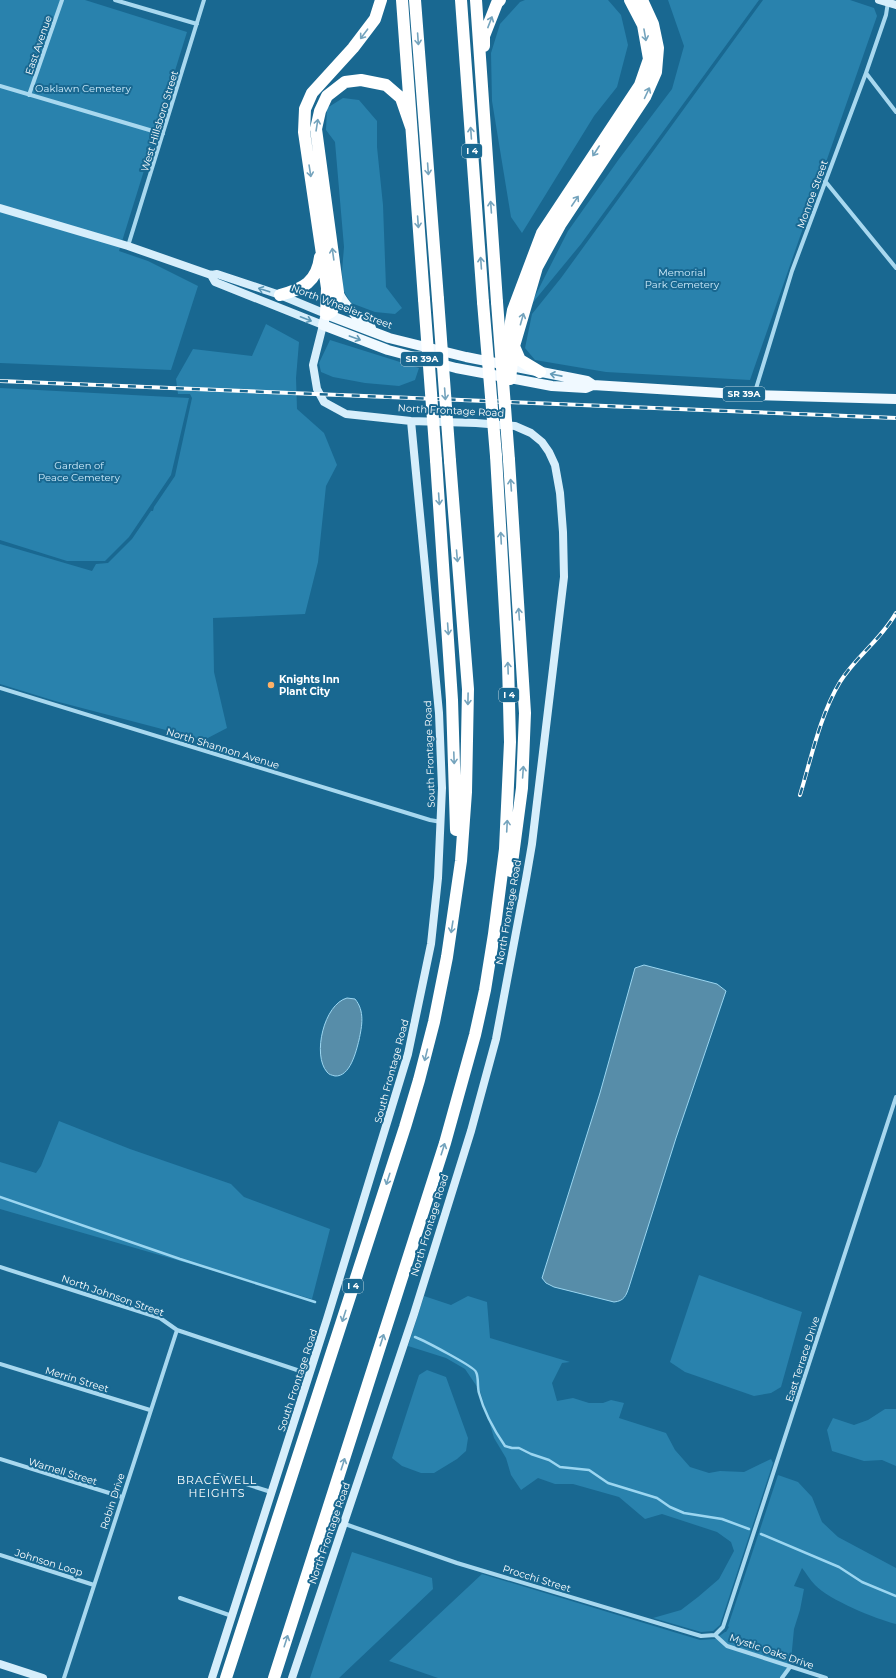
<svg xmlns="http://www.w3.org/2000/svg" width="896" height="1678" viewBox="0 0 896 1678" font-family="Montserrat,sans-serif">
  <rect width="100%" height="100%" fill="#196891"/>
  <path fill="#2982ad" d="M 0,0 L 85,0 L 187,32 L 119,251 L 148,261 L 198,286 L 171,370 L 0,363 Z
    M 525,0 L 608,0 L 621,15 L 628,45 L 617,87 L 594,116 L 522,233 L 511,217 L 492,101 L 491,53 L 500,24 L 520,2 Z
    M 668,0 L 759,0 L 581,244 L 530,306 L 568,231 L 619,159 L 672,89 L 684,46 Z
    M 763,0 L 850,0 L 874,8 L 877,16 L 750,380 L 606,372 L 535,360 L 525,348 L 532,314 L 561,278 Z
    M 343,98 L 359,100 L 377,121 L 377,147 L 383,205 L 386,287 L 402,308 L 395,314 L 375,312 L 351,303 L 343,290 L 342,271 L 344,247 L 335,142 L 326,130 L 327,108 Z
    M 266,324 L 299,342 L 296,378 L 297,409 L 324,433 L 337,465 L 326,486 L 318,562 L 305,614 L 213,618 L 214,672 L 227,728 L 204,740 L 55,701 L 0,684 L 0,544 L 92,571 L 96,564 L 108,563 L 132,539 L 151,511 L 153,511 L 154,507 L 175,476 L 192,398 L 190,394 L 178,394 L 176,379 L 193,349 L 252,356 Z
    M 330,340 L 419,368 L 415,380 L 399,386 L 365,383 L 333,377 L 321,372 L 319,363 Z
    M 0,388 L 189,398 L 171,475 L 129,537 L 105,561 L 67,561 L 0,540 Z
    M 59,1121 L 130,1149 L 231,1184 L 244,1197 L 330,1229 L 312,1299 L 0,1209 L 0,1162 L 36,1173 L 41,1166 Z
    M 699,1275 L 802,1312 L 781,1387 L 771,1393 L 754,1396 L 685,1372 L 670,1362 Z
    M 424,1296 L 451,1305 L 468,1296 L 487,1302 L 490,1338 L 570,1362 L 562,1363 L 552,1383 L 557,1401 L 573,1398 L 589,1403 L 603,1403 L 611,1400 L 624,1403 L 619,1418 L 666,1433 L 675,1450 L 690,1467 L 709,1473 L 720,1471 L 744,1472 L 771,1459 L 773,1463 L 720,1625 L 713,1631 L 701,1632 L 653,1618 L 681,1610 L 698,1597 L 719,1579 L 734,1551 L 731,1542 L 717,1532 L 662,1514 L 645,1519 L 619,1497 L 573,1484 L 555,1484 L 538,1478 L 521,1490 L 511,1475 L 506,1458 L 494,1438 L 480,1391 L 465,1369 L 446,1358 L 408,1346 Z
    M 427,1370 L 446,1377 L 468,1438 L 466,1451 L 457,1459 L 434,1473 L 421,1473 L 402,1466 L 392,1458 L 419,1375 Z
    M 885,1409 L 896,1409 L 896,1466 L 882,1460 L 864,1461 L 832,1451 L 827,1430 L 833,1418 L 854,1425 L 868,1420 Z
    M 778,1475 L 798,1482 L 812,1497 L 822,1522 L 838,1537 L 896,1568 L 896,1624 C 876,1619 829,1600 815,1585 C 810,1580 806,1573 802,1568 L 794,1586 L 804,1589 L 800,1610 L 794,1629 L 790,1671 L 784,1678 L 438,1678 L 389,1661 L 482,1574 L 700,1640 L 715,1639 L 725,1632 L 726,1632 L 729,1627 L 728,1626 Z
    M 352,1552 L 432,1578 L 433,1589 L 339,1678 L 310,1678 Z"/>
  <path fill="#578da9" stroke="#9bd6f1" d="M 644,965 L 717,984 L 726,991 L 676,1138 L 629,1287 C 626,1296 624,1301 614,1302 L 554,1287 L 546,1283 L 542,1278 L 600,1093 L 635,968 Z
    M 347,998 L 355,999 C 365,1011 362,1026 359,1040 C 356,1052 350,1077 335,1076 C 332,1075 329,1075 327,1072 C 312,1055 324,1004 347,998 Z"/>
  <g fill="none" stroke-linecap="round" stroke-linejoin="round">
    <path stroke="#9bd6f1" stroke-width="2.5" d="M 0,1197 L 180,1259 L 315,1302
      M 415,1337 C 423,1340 475,1367 476,1372 C 479,1378 477,1386 479,1393 C 484,1412 494,1430 505,1446 L 512,1448 L 519,1448 L 531,1454 L 549,1460 L 560,1467 L 589,1470 L 608,1483 L 657,1498 L 670,1507 L 684,1513 L 722,1519 L 749,1529
      M 761,1534 L 839,1567 L 862,1582 L 896,1596"/>
    <path stroke="#a8d8ef" stroke-width="4" d="M 115,0 L 197,24
      M 866,73 L 896,112
      M 0,86 L 163,134
      M 29,95 L 62,0
      M 825,181 L 896,268
      M 128,246 L 204,0
      M 754,395 L 792,271 L 866,73 L 886,15 L 888,2
      M 0,688 L 430,820 L 441,822
      M 0,1267 L 160,1318 L 177,1330 L 309,1374
      M 0,1364 L 150,1410
      M 0,1459 L 122,1497
      M 218,1475 L 271,1492
      M 345,1524 L 457,1563 L 701,1636 L 715,1635 L 723,1627 L 896,1097
      M 0,1555 L 94,1585
      M 180,1598 L 232,1616
      M 715,1635 L 727,1646 L 826,1678
      M 64,1678 L 177,1330
      M 782,1678 L 790,1667"/>
    <path stroke="#d6eefb" stroke-width="8" d="M 879,0 L 896,5
      M 0,208 L 128,246 L 211,275 L 217,274 L 280,295 L 326,314
      M 211,275 L 215,282 L 323,325 L 313,365 L 317,389 L 324,402 L 346,414 L 411,421 L 476,423 L 515,426 L 531,433 L 542,442 L 549,452 L 555,465 L 560,493 L 563,532 L 564,577 L 532,844 L 526,879 L 496,1039 L 471,1131 L 414,1314 L 292,1678
      M 0,1664 L 43,1678
      M 212,1678 L 327,1319 L 408,1054 L 431,944 L 438,878 L 442,788 L 439,713 L 411,421"/>
    <path stroke="#f0f9ff" stroke-width="10" d="M 338,292 C 345,307 358,318 371,328
      M 593,385 L 587,381 L 466,357 L 389,338 L 326,314 L 323,325 L 388,350 L 456,368 L 552,386 L 586,388 L 593,385 L 754,395 L 896,399"/>
    <path stroke="#fff" stroke-width="12" d="M 402,0 L 424,299
      M 415,0 L 438,299
      M 461,0 L 483,302
      M 476,0 L 497,302
      M 484,46 L 484,36 L 497,3 L 500,0
      M 280,295 C 303,289 317,282 320,257
      M 326,314 L 327,288 L 304,132 L 305,109 L 312,93 L 353,48 L 375,19 L 381,0
      M 327,314 L 332,311 L 338,292 L 316,129 L 320,111 L 327,96 L 345,82 L 361,80 L 386,85 L 401,98 L 411,127
      M 506,350 L 513,310 L 542,233 L 640,85 L 649,59 L 643,25 L 630,0
      M 540,372 L 520,360 L 514,346 L 537,267 L 560,225 L 645,97 L 656,72 L 658,48 L 653,24 L 642,0
      M 510,379 L 514,346
      M 436,460 L 452,700 L 456,830
      M 509,460 L 525,713 L 522,788 L 511,871
      M 226,1678 L 405,1127 L 419,1080 L 434,1022 L 447,957 L 461,861 L 466,792 L 468,689 L 450,461
      M 274,1678 L 445,1143 L 475,1035 L 485,990 L 494,934 L 505,849 L 510,742 L 508,663 L 496,456"/>
    <g stroke="#fff" stroke-width="4">
      <path id="rail" d="M 0,381 L 896,418
        M 800,795 C 811,759 820,715 840,682 C 856,656 880,641 896,613"/>
    </g>
    <use href="#rail" stroke="#196891" stroke-width="2.5" stroke-dasharray="8" stroke-linecap="butt"/>
    <path stroke="#fff" stroke-width="12" d="M 424,299 L 436,460
      M 438,299 L 450,461
      M 483,302 L 496,456
      M 497,302 L 509,460"/>
  </g>
  <defs><path id="oneway-shaft" d="M-6 0H5M1.5-3L5.5 0L1.5 3" fill="none" stroke-width="1.6" stroke-linecap="round" stroke-linejoin="round"/></defs>
  <g stroke="#75a4bd">
    <use href="#oneway-shaft" transform="translate(490 22) rotate(-69)"/>
    <use href="#oneway-shaft" transform="translate(364 34) rotate(127)"/>
    <use href="#oneway-shaft" transform="translate(645 35) rotate(80)"/>
    <use href="#oneway-shaft" transform="translate(418 39) rotate(86)"/>
    <use href="#oneway-shaft" transform="translate(647 93) rotate(-65)"/>
    <use href="#oneway-shaft" transform="translate(317 125) rotate(-81)"/>
    <use href="#oneway-shaft" transform="translate(471 133) rotate(-94)"/>
    <use href="#oneway-shaft" transform="translate(596 151) rotate(123)"/>
    <use href="#oneway-shaft" transform="translate(428 169) rotate(86)"/>
    <use href="#oneway-shaft" transform="translate(310 171) rotate(81)"/>
    <use href="#oneway-shaft" transform="translate(575 201) rotate(-56)"/>
    <use href="#oneway-shaft" transform="translate(491 207) rotate(-94)"/>
    <use href="#oneway-shaft" transform="translate(418 222) rotate(86)"/>
    <use href="#oneway-shaft" transform="translate(333 254) rotate(-98)"/>
    <use href="#oneway-shaft" transform="translate(481 263) rotate(-94)"/>
    <use href="#oneway-shaft" transform="translate(522 319) rotate(-74)"/>
    <use href="#oneway-shaft" transform="translate(445 394) rotate(86)"/>
    <use href="#oneway-shaft" transform="translate(511 485) rotate(-94)"/>
    <use href="#oneway-shaft" transform="translate(439 499) rotate(86)"/>
    <use href="#oneway-shaft" transform="translate(501 538) rotate(-93)"/>
    <use href="#oneway-shaft" transform="translate(457 556) rotate(85)"/>
    <use href="#oneway-shaft" transform="translate(519 614) rotate(-94)"/>
    <use href="#oneway-shaft" transform="translate(448 629) rotate(86)"/>
    <use href="#oneway-shaft" transform="translate(508 668) rotate(-92)"/>
    <use href="#oneway-shaft" transform="translate(468 699) rotate(91)"/>
    <use href="#oneway-shaft" transform="translate(454 758) rotate(88)"/>
    <use href="#oneway-shaft" transform="translate(523 772) rotate(-86)"/>
    <use href="#oneway-shaft" transform="translate(507 826) rotate(-87)"/>
    <use href="#oneway-shaft" transform="translate(452 927) rotate(99)"/>
    <use href="#oneway-shaft" transform="translate(426 1055) rotate(104)"/>
    <use href="#oneway-shaft" transform="translate(443 1149) rotate(-72)"/>
    <use href="#oneway-shaft" transform="translate(388 1179) rotate(108)"/>
    <use href="#oneway-shaft" transform="translate(344 1316) rotate(108)"/>
    <use href="#oneway-shaft" transform="translate(382 1340) rotate(-72)"/>
    <use href="#oneway-shaft" transform="translate(343 1464) rotate(-72)"/>
    <use href="#oneway-shaft" transform="translate(286 1641) rotate(-72)"/>
  </g>
  <g stroke="#5b97b6">
    <use href="#oneway-shaft" transform="translate(264 290) rotate(-162)"/>
    <use href="#oneway-shaft" transform="translate(306 319) rotate(21)"/>
  </g>
  <g stroke="#649bb8">
    <use href="#oneway-shaft" transform="translate(355 338) rotate(20)"/>
    <use href="#oneway-shaft" transform="translate(556 375) rotate(-169)"/>
  </g>
  <circle fill="#ffb166" stroke="#196891" stroke-width="1.5" cx="271" cy="685" r="4"/>
  <g text-anchor="middle" stroke-width="4" stroke-linejoin="round" paint-order="stroke">
    <g fill="#196891" stroke="#bad2de" stroke-width="1">
      <rect x="462" y="144" width="20" height="14" rx="3"/>
      <rect x="401" y="352" width="42" height="14" rx="3"/>
      <rect x="723" y="387" width="42" height="14" rx="3"/>
      <rect x="499" y="688" width="20" height="14" rx="3"/>
      <rect x="343" y="1279" width="20" height="14" rx="3"/>
    </g>
    <g font-size="9" font-weight="bold" fill="#fff">
      <text x="472" y="154">I 4</text>
      <text x="422" y="362">SR 39A</text>
      <text x="744" y="397">SR 39A</text>
      <text x="509" y="698">I 4</text>
      <text x="353" y="1289">I 4</text>
    </g>
    <g font-size="10" fill="#fff" stroke="#196891">
      <text transform="translate(38 45) rotate(-71)" y="4">East Avenue</text>
      <text transform="translate(159 121) rotate(-73)" y="4">West Hillsboro Street</text>
      <text transform="translate(812 194) rotate(-70)" y="4">Monroe Street</text>
      <text transform="translate(342 306) rotate(21)" y="4">North Wheeler Street</text>
      <text transform="translate(451 410) rotate(3)" y="4">North Frontage Road</text>
      <text transform="translate(223 748) rotate(17)" y="4">North Shannon Avenue</text>
      <text transform="translate(429 754) rotate(-92)" y="4">South Frontage Road</text>
      <text transform="translate(508 912) rotate(-80)" y="4">North Frontage Road</text>
      <text transform="translate(391 1071) rotate(-75)" y="4">South Frontage Road</text>
      <text transform="translate(429 1225) rotate(-73)" y="4">North Frontage Road</text>
      <text transform="translate(113 1295) rotate(19)" y="4">North Johnson Street</text>
      <text transform="translate(802 1359) rotate(-72)" y="4">East Terrace Drive</text>
      <text transform="translate(77 1379) rotate(17)" y="4">Merrin Street</text>
      <text transform="translate(297 1380) rotate(-72)" y="4">South Frontage Road</text>
      <text transform="translate(63 1471) rotate(17)" y="4">Warnell Street</text>
      <text transform="translate(112 1501) rotate(-72)" y="4">Robin Drive</text>
      <text transform="translate(329 1533) rotate(-71)" y="4">North Frontage Road</text>
      <text transform="translate(49 1562) rotate(17)" y="4">Johnson Loop</text>
      <text transform="translate(537 1578) rotate(17)" y="4">Procchi Street</text>
      <text transform="translate(772 1651) rotate(19)" y="4">Mystic Oaks Drive</text>
    </g>
    <g font-size="10" fill="#cfecfb" stroke="#196891">
      <text x="83" y="92">Oaklawn Cemetery</text>
      <text x="682" y="276">Memorial<tspan x="682" dy="12">Park Cemetery</tspan></text>
      <text x="79" y="469">Garden of<tspan x="79" dy="12">Peace Cemetery</tspan></text>
    </g>
    <g font-size="10" font-weight="bold" fill="#fff" stroke="#196891" text-anchor="start">
      <text x="279" y="683">Knights Inn<tspan x="279" dy="12">Plant City</tspan></text>
    </g>
    <g font-size="11" letter-spacing="1" fill="#fff" stroke="#196891">
      <text x="217" y="1484">BRACEWELL<tspan x="217" dy="13">HEIGHTS</tspan></text>
    </g>
  </g>
</svg>
